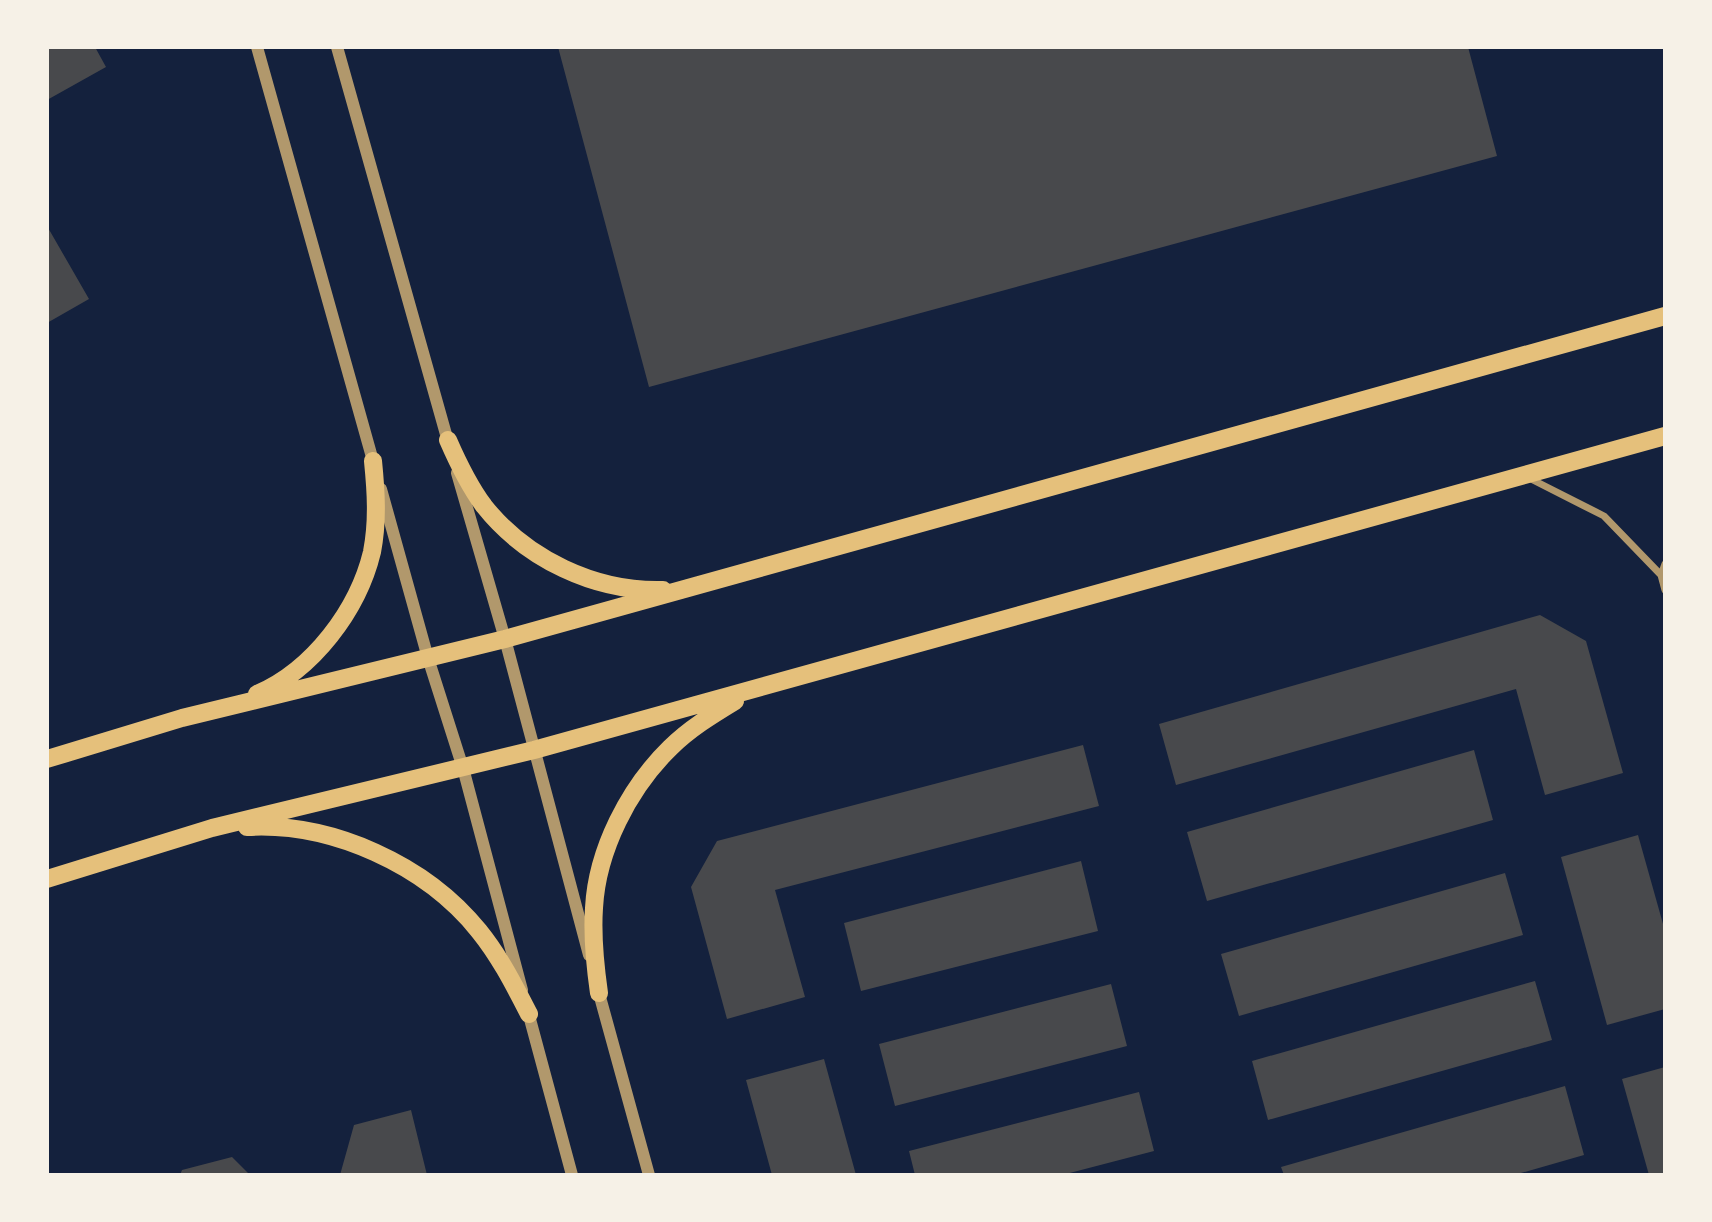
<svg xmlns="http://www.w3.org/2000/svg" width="1712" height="1222" viewBox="0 0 1712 1222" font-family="Quicksand,sans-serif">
  <rect width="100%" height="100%" fill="#14213d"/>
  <path fill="#48494c" d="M 47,47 L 95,47 L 106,67 L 47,100 Z
    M 558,47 L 1468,47 L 1497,156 L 649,387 Z
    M 47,226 L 89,299 L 47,323 Z
    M 1540,615 L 1586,641 L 1623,773 L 1545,795 L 1516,689 L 1176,785 L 1159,724 Z
    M 1083,745 L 1099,806 L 775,890 L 805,997 L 727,1019 L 691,887 L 717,841 Z
    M 1474,750 L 1493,820 L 1207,901 L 1187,832 Z
    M 1638,835 L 1665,931 L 1665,1009 L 1607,1025 L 1561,857 Z
    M 1081,861 L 1098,931 L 861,991 L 844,923 Z
    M 1505,873 L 1523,935 L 1239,1016 L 1221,954 Z
    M 1535,981 L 1552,1040 L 1268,1120 L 1252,1061 Z
    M 1111,984 L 1127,1046 L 895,1106 L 879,1044 Z
    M 824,1059 L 856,1175 L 772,1175 L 746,1080 Z
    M 1665,1067 L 1665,1175 L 1649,1175 L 1622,1079 Z
    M 1565,1086 L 1584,1155 L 1514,1175 L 1284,1175 L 1281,1167 Z
    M 1139,1092 L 1154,1151 L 1062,1175 L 915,1175 L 909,1151 Z
    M 411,1110 L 427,1175 L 340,1175 L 354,1125 Z
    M 232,1157 L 250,1175 L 180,1175 L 182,1170 Z"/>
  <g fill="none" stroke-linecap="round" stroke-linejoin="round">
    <path stroke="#b1986c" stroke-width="7" d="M 1529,478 L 1604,516 L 1661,575 L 1665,590
      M 1661,575 L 1665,564"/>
    <path stroke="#b1986c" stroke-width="12" d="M 257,47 L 375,468
      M 337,47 L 449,445
      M 457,473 L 505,639 L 589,955
      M 381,489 L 428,658 L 463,768 L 522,990
      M 597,986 L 649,1175
      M 527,1008 L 572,1175"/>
    <path stroke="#e5c07b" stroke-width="18" d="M 448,440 C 458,463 469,486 484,506 C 526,559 595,592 663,590
      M 257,694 C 313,670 358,610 372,552 C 378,521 376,491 373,461
      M 47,759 L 182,718 L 505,639 L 1665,316
      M 247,827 C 332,822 426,865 479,931 C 500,957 514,985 529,1014
      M 47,879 L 212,828 L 534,750 L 1665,436
      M 599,993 C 595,965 592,937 594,908 C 597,850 629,788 670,748 C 689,729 712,715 735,701"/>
  </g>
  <rect width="1712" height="1222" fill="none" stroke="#f6f1e7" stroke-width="98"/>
</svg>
